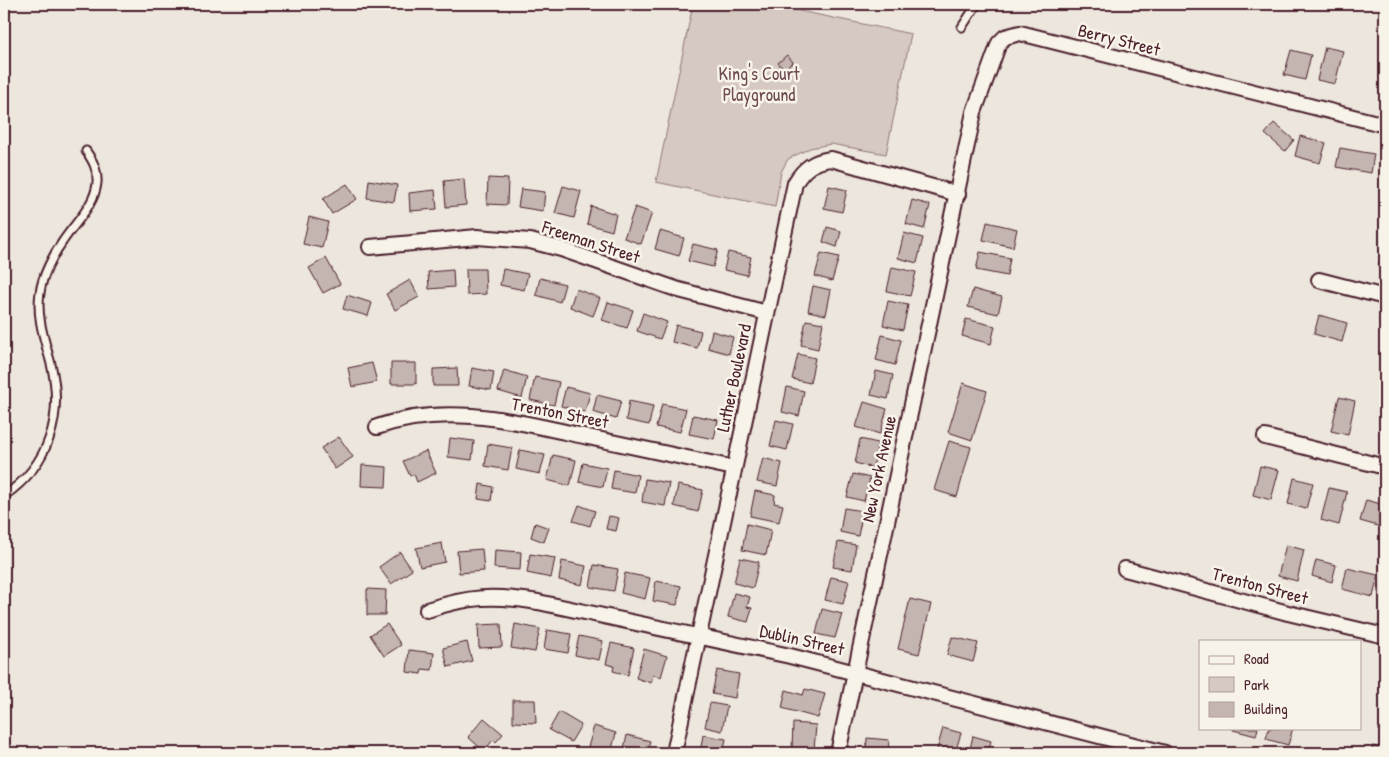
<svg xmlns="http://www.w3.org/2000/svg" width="1389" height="757" viewBox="0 0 1389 757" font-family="'Patrick Hand',sans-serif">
  <rect width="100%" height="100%" fill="#ece6dd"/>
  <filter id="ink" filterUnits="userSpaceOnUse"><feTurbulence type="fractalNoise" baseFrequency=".02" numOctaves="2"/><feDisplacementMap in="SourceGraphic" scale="10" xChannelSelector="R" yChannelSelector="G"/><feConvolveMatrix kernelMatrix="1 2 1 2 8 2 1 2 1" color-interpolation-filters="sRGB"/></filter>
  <g filter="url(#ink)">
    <path fill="#d5c9c2" stroke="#907476" d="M 693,4 L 766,4 L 911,34 L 886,154 L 831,144 L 810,148 L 788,159 L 781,172 L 775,207 L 656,182 Z"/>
    <path fill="#c4b5b0" stroke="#4a1f2b" d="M 1325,47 L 1343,51 L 1335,84 L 1317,80 Z
      M 1291,50 L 1311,55 L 1305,80 L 1284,75 Z
      M 787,55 L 793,62 L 784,70 L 778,63 Z
      M 1274,123 L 1294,140 L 1285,151 L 1265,134 Z
      M 1300,136 L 1326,143 L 1320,163 L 1295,156 Z
      M 1340,148 L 1374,154 L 1371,173 L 1336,167 Z
      M 488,178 L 508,179 L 507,205 L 487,204 Z
      M 464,179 L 466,205 L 446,207 L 444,181 Z
      M 369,180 L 397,185 L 394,202 L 367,198 Z
      M 347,184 L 357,199 L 332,214 L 323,199 Z
      M 563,186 L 581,191 L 574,218 L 555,213 Z
      M 829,186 L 847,190 L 842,212 L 824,208 Z
      M 521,189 L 545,192 L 543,211 L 518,207 Z
      M 435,190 L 437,209 L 410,211 L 409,193 Z
      M 912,200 L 930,205 L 924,229 L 906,224 Z
      M 591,206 L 616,214 L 612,231 L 587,224 Z
      M 635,207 L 652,213 L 641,244 L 624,238 Z
      M 309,217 L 328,222 L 322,248 L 303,244 Z
      M 987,222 L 1017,229 L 1013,247 L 983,240 Z
      M 827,227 L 841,231 L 837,247 L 823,242 Z
      M 660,231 L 684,238 L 679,256 L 655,249 Z
      M 904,233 L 923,238 L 917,263 L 898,258 Z
      M 1384,242 L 1385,242 L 1385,269 L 1378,267 Z
      M 693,244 L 718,250 L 713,267 L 688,261 Z
      M 728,252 L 751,257 L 747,275 L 724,270 Z
      M 980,252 L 1010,258 L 1007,276 L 976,270 Z
      M 821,253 L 839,257 L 832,281 L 815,276 Z
      M 326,258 L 340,284 L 323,293 L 309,268 Z
      M 892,267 L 916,272 L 910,296 L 887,291 Z
      M 466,269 L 485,269 L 486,294 L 467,295 Z
      M 503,269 L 528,274 L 524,290 L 500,285 Z
      M 453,270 L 454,287 L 429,289 L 428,272 Z
      M 540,278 L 565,284 L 560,302 L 536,295 Z
      M 410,280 L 419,297 L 395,310 L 386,294 Z
      M 813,286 L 831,290 L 826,315 L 808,311 Z
      M 576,289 L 600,298 L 593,316 L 570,307 Z
      M 973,289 L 1002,297 L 998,314 L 968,307 Z
      M 347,295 L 372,303 L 368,316 L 343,309 Z
      M 888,301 L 908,305 L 903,330 L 883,325 Z
      M 608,302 L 633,310 L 627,328 L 602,320 Z
      M 643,313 L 667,322 L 660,339 L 637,331 Z
      M 1319,315 L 1347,323 L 1342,342 L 1314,334 Z
      M 966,319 L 995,326 L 991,344 L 962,336 Z
      M 806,320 L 823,323 L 818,349 L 801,345 Z
      M 676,325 L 701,331 L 697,348 L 672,342 Z
      M 712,331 L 733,337 L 729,354 L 708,348 Z
      M 882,335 L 901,340 L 895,365 L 876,360 Z
      M 798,354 L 815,358 L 810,383 L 792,379 Z
      M 372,363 L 377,382 L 352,387 L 348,368 Z
      M 391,363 L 416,363 L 416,384 L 391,384 Z
      M 457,368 L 458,386 L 433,386 L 433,369 Z
      M 472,368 L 494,372 L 491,390 L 469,386 Z
      M 504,370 L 527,377 L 522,398 L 498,391 Z
      M 876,371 L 893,375 L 888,399 L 871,395 Z
      M 535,377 L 559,382 L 554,405 L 530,400 Z
      M 963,383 L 987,391 L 972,440 L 948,432 Z
      M 566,387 L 590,393 L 585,412 L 561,406 Z
      M 787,387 L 804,391 L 799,416 L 782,412 Z
      M 597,395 L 621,401 L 616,419 L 593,412 Z
      M 1339,397 L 1355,401 L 1348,435 L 1331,431 Z
      M 629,401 L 653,406 L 649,425 L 626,420 Z
      M 864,402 L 887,409 L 880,434 L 856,427 Z
      M 662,404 L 686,409 L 680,432 L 656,427 Z
      M 693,415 L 718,420 L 714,439 L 689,434 Z
      M 776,420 L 793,424 L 787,450 L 770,446 Z
      M 339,437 L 353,457 L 335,469 L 321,448 Z
      M 450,438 L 474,441 L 472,460 L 448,457 Z
      M 860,439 L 878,443 L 873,468 L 855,463 Z
      M 949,441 L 971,447 L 957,497 L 934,490 Z
      M 488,444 L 512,448 L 508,470 L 485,466 Z
      M 520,450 L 545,455 L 540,474 L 516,469 Z
      M 426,451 L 436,473 L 417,482 L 414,474 L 410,476 L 403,461 Z
      M 553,455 L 576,460 L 570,486 L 547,480 Z
      M 763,458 L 782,463 L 777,486 L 757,482 Z
      M 583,463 L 607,468 L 603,487 L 579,482 Z
      M 362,465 L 387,467 L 386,487 L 361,486 Z
      M 1260,466 L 1279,470 L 1271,500 L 1253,495 Z
      M 614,470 L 638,475 L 635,493 L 611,489 Z
      M 853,474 L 870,478 L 864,501 L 847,497 Z
      M 1294,478 L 1313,483 L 1306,509 L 1288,504 Z
      M 645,479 L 669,483 L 665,506 L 642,502 Z
      M 480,484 L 493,487 L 491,501 L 478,499 Z
      M 678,485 L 703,490 L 698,512 L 674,506 Z
      M 1329,488 L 1347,492 L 1339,525 L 1321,520 Z
      M 755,491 L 775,495 L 774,503 L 783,505 L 779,522 L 750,516 Z
      M 1366,500 L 1385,505 L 1385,528 L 1360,521 Z
      M 579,505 L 595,511 L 590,526 L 573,521 Z
      M 844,508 L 863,511 L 858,536 L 840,532 Z
      M 609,516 L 619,518 L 616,531 L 606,529 Z
      M 535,523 L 549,528 L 544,542 L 531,537 Z
      M 747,524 L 771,530 L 766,555 L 742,550 Z
      M 838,542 L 856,545 L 852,570 L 833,567 Z
      M 442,543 L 445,562 L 420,567 L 416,548 Z
      M 1286,545 L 1304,550 L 1297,581 L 1278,576 Z
      M 482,549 L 484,571 L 459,573 L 457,551 Z
      M 495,550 L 521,552 L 520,570 L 494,568 Z
      M 400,552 L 412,570 L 391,584 L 379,567 Z
      M 530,554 L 555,558 L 551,578 L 527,573 Z
      M 740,558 L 759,562 L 753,588 L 734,583 Z
      M 1316,560 L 1336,565 L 1332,582 L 1312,576 Z
      M 562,561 L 586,566 L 582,585 L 559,580 Z
      M 594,565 L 618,569 L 614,591 L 590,587 Z
      M 1347,568 L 1378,575 L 1373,597 L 1342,589 Z
      M 625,573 L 650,578 L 645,599 L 621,593 Z
      M 831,577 L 849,581 L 843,604 L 825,600 Z
      M 656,581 L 681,586 L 677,605 L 653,601 Z
      M 367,589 L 386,590 L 385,615 L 367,615 Z
      M 734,593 L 750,597 L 747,607 L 752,608 L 748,622 L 728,617 Z
      M 910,599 L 931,604 L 919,654 L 898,649 Z
      M 822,609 L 842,614 L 835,638 L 816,634 Z
      M 387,624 L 401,645 L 384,656 L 370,635 Z
      M 501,624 L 502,647 L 479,648 L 478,625 Z
      M 515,624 L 540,629 L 535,652 L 511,648 Z
      M 547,630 L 571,634 L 568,653 L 544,649 Z
      M 579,636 L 603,641 L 599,660 L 575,655 Z
      M 952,637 L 978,643 L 973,662 L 947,655 Z
      M 467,642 L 472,661 L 448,667 L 443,648 Z
      M 611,643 L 634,648 L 628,675 L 613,671 L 614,666 L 606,664 Z
      M 644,649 L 667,656 L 661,677 L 653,675 L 651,683 L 636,678 Z
      M 409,650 L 434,653 L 432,670 L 422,669 L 421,674 L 407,672 Z
      M 717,670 L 739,674 L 735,698 L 712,694 Z
      M 805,689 L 825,694 L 818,718 L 782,708 L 786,690 L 803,695 Z
      M 513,700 L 535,700 L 536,723 L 513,722 Z
      M 710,703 L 727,706 L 722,731 L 705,727 Z
      M 559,712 L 581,725 L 571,742 L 549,730 Z
      M 484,718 L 503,734 L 496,742 L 493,740 L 484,751 L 468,737 Z
      M 793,723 L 816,725 L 814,750 L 792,749 Z
      M 594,726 L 616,733 L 611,753 L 587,751 Z
      M 943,728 L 961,733 L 955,753 L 936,753 Z
      M 1234,728 L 1258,728 L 1256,736 L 1233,730 Z
      M 1269,728 L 1293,728 L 1288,745 L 1266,739 Z
      M 627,735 L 650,741 L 647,753 L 623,753 Z
      M 703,735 L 726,739 L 723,753 L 700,753 Z
      M 973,736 L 991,741 L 988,753 L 969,753 Z
      M 867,738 L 889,740 L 888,753 L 866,753 Z
      M 1373,746 L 1385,749 L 1385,753 L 1371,753 Z"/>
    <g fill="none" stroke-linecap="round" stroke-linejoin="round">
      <g stroke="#4a1f2b" stroke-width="11">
        <path id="lane" d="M 962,27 L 977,4
          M 4,496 C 49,465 64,417 51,364 C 45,341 36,317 40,293 C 42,276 53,255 63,241 C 74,224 95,205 97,183 C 98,170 93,161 86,151"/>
      </g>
      <g stroke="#4a1f2b" stroke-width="18">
        <path id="street" d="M 370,247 L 477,237 L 530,241 L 561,249 L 679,290 L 767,313
          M 1319,280 L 1385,297
          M 377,427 C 447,402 518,422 588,437 C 637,447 685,458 734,468
          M 1265,437 L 1385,467
          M 1125,569 L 1288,613 L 1385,636
          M 427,610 C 470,596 493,595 538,602 L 790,656 L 1165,753
          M 674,753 L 795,183 C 804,168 814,161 831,159 L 958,194
          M 838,753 L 974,112 L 999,43 L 1005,37 L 1020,33 L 1385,125"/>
      </g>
      <use href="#lane" stroke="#f7f3e8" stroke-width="7"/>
      <use href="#street" stroke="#f7f3e8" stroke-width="14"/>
    </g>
  </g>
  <g text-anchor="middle" stroke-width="5" stroke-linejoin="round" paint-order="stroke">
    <g font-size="18" fill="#4a1f2b" stroke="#f7f3e8">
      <text transform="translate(1119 40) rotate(14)" y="6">Berry Street</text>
      <text transform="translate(591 242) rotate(18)" y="6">Freeman Street</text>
      <text transform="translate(734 378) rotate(-78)" y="6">Luther Boulevard</text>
      <text transform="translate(560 413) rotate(11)" y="6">Trenton Street</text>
      <text transform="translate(879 469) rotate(-78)" y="6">New York Avenue</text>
      <text transform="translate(1260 586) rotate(15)" y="6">Trenton Street</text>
      <text transform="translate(802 640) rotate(13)" y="6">Dublin Street</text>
    </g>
    <g font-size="18" fill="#6d4a51" stroke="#f7f3e8">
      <text x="759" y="80">King's Court<tspan x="759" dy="21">Playground</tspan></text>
    </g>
  </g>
  <rect width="1389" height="757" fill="none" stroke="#f7f3e8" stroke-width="20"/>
  <rect x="10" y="10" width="1369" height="737" fill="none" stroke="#4a1f2b" stroke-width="2" filter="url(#ink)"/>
  <rect x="1199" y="640" width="162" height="90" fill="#f7f3e8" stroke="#b29e9c"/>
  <rect x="1209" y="656" width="25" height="8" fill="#f7f3e8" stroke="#b29e9c"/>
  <text x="1244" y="664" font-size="15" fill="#4a1f2b">Road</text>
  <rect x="1209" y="677" width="25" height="15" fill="#d5c9c2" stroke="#b29e9c"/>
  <text x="1244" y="690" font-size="15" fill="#4a1f2b">Park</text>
  <rect x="1209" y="702" width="25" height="15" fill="#c4b5b0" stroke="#b29e9c"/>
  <text x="1244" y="714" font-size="15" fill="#4a1f2b">Building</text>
</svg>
